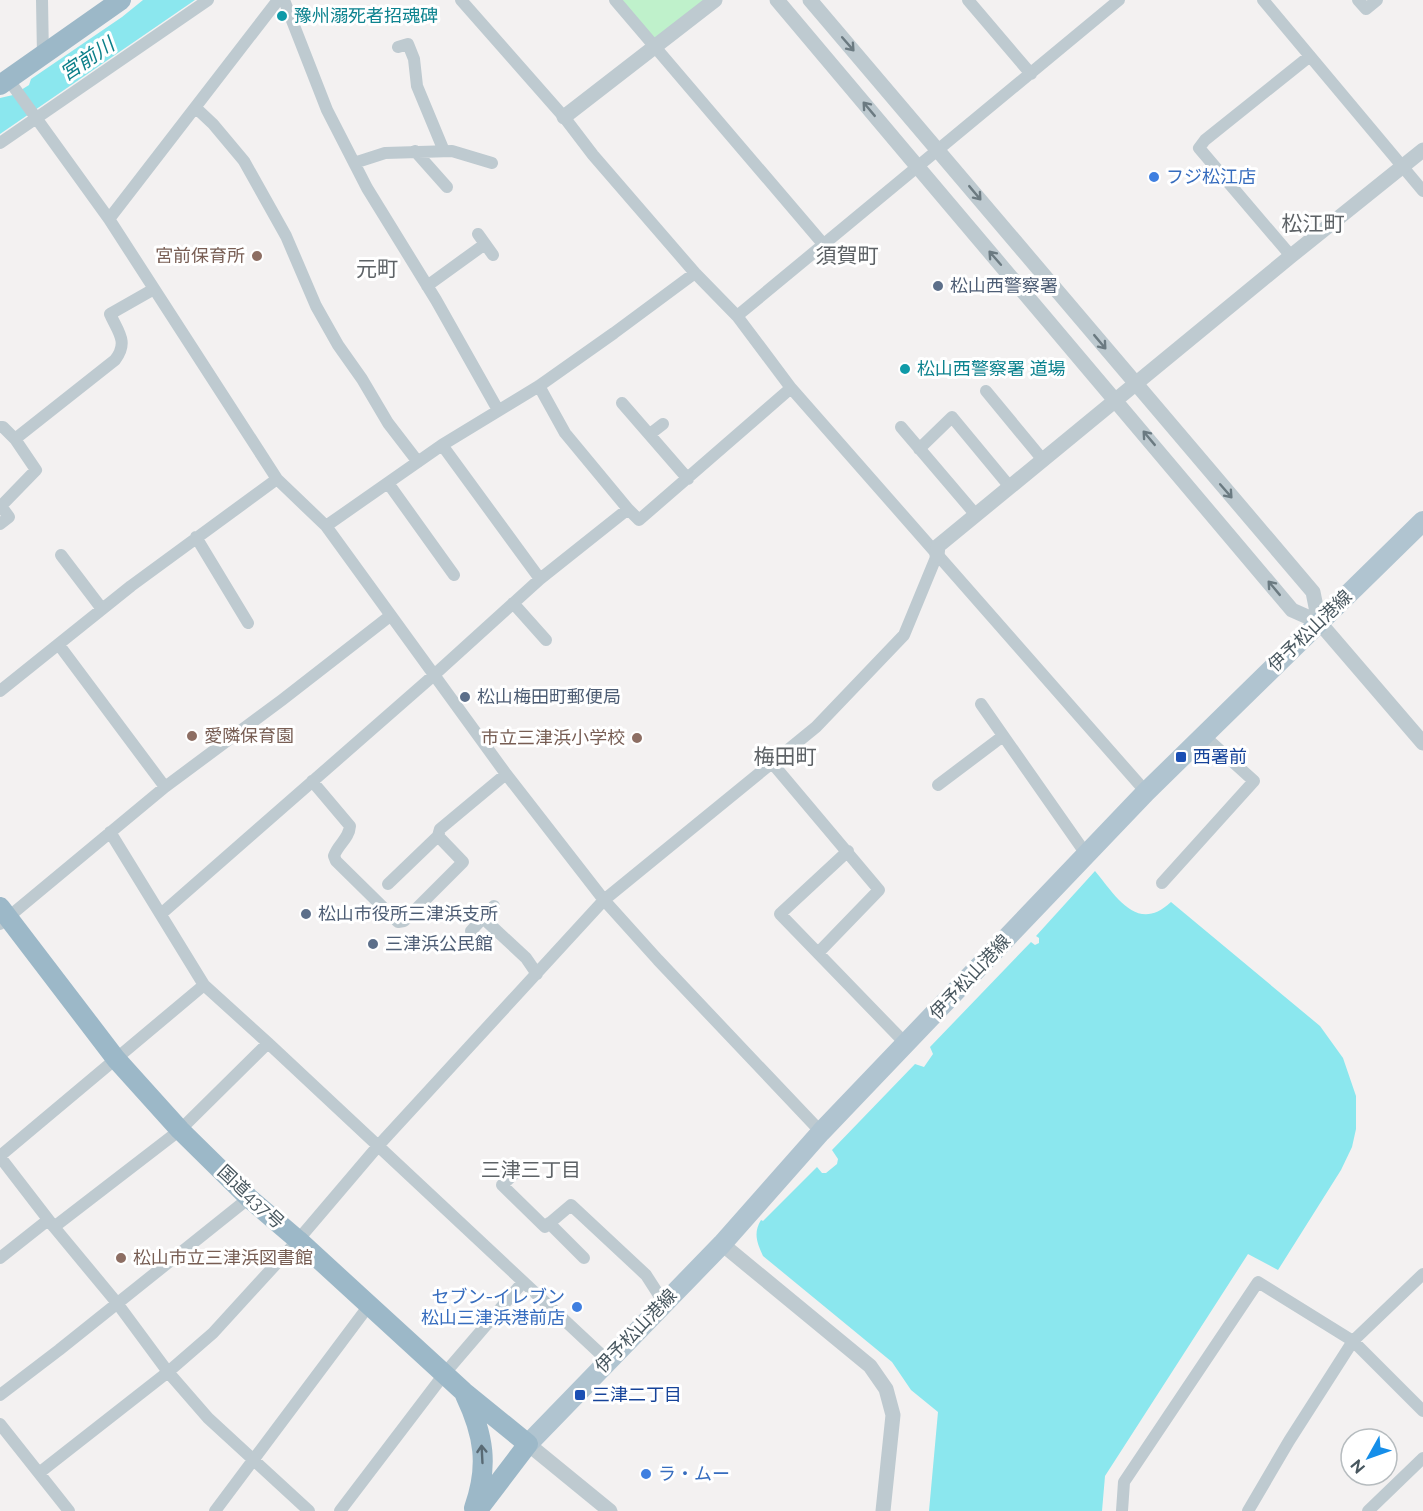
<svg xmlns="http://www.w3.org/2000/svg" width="1423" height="1511" viewBox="0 0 1423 1511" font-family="Raleway,'Noto Sans JP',sans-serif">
  <rect width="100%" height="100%" fill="#f3f1f1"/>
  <path fill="#bff1cb" d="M 621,0 L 704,0 L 655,41 Z"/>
  <path fill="#8be7ee" d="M 143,0 L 195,0 L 0,134 L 0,98 L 13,95 L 29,85 L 31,79 L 122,17 Z
    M 1095,871 C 1116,896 1137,934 1171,902 L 1320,1026 L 1343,1058 L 1356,1096 L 1356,1129 L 1352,1147 L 1341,1170 L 1278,1270 L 1248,1254 L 1105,1476 L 1102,1511 L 929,1511 L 938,1412 L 911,1390 L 892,1362 L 763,1256 C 757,1243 753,1233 761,1220 L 763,1221 L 817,1167 L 822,1173 L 826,1173 L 837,1164 L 838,1159 L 832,1150 L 915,1064 L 924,1067 L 933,1054 L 930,1047 L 1031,942 L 1035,945 L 1039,943 L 1039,938 L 1036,936 Z"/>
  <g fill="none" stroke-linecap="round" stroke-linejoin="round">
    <path stroke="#becad0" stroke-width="12" d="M 42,0 L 43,56
      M 284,0 L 327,110 L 367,188 L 436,300 L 498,410
      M 461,0 L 564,117 L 593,155 L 695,273 L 737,316 L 791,388 L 1146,792
      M 615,0 L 824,245
      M 968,0 L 1031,74
      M 1263,0 L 1423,191
      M 1358,0 L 1366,9 L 1377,0
      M 398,47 L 408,44 L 414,59 L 417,86 L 444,151
      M 8,79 L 109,219 L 277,479 L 326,526 L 506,774 L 604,900 L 658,960 L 821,1132
      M 196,108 L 213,124 L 244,161 L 286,236 L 316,306 L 338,345 L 362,379 L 388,423 L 418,462
      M 0,143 L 208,0
      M 415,151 L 447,187
      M 354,163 L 385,153 L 452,151 L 492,163
      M 109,219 L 278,0
      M 478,234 L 493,255
      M 1291,256 L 1199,148 L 1205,140 L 1310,56
      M 427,286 L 485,244
      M 737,316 L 1119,0
      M 539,386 L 565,433 L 628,509
      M 986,391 L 1043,460
      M 622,403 L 688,479
      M 0,427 L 3,427 L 15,439
      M 901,427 L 976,515
      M 650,434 L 663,424
      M 442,445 L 540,579
      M 919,449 L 952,417 L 1010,487
      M 388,483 L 454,575
      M 0,524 L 9,517 L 1,506 L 36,470 L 15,439 L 115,360 C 129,342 118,332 110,314 L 154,289
      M 326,526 L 442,445 L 539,386 L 614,333 L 695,273
      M 196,537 L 248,623
      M 61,555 L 102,609
      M 513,603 L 546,640
      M 59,645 L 165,787
      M 0,691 L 131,586 L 277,479
      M 981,704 L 1086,854
      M 772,763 L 879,890 L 818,953
      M 312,781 L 350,826 C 349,839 338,844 334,856 L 336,861 L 398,922 L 404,921 L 463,862 L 438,836
      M 938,785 L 1003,736
      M 110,832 L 204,985 L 268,1043 L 607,1360
      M 848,851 L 780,914 L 906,1044
      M 1162,883 L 1254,781 L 1203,735
      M 388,884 L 438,836 L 440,829 L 506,774
      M 161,914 L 434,675 L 540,579 L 628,509 L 639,520 L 791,388
      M 483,918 L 526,958 L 537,974
      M 0,924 L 165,787 L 282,700 L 390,616
      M 471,931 L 494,906
      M 0,1156 L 204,985
      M 0,1157 L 54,1227 L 117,1303 L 168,1372 L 208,1418 L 309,1511
      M 513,1175 L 502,1185 L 545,1227 L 571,1205 L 646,1275 L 664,1303
      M 549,1223 L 584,1258
      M 54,1227 L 180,1130 L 268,1043
      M 0,1258 L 48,1220
      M 0,1395 L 59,1350 L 249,1198
      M 0,1424 L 69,1511
      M 39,1473 L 168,1372 L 213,1333 L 298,1240 L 378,1146 L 604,900 L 816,727 L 904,635 L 937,555
      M 215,1511 L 370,1304
      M 340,1511 L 445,1373 L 523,1282
      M 1122,1511 L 1124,1482 L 1258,1282 L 1353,1341 L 1423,1411
      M 1248,1511 L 1289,1441 L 1353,1341 L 1423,1274
      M 1368,1511 L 1423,1458"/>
    <path stroke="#becad0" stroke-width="15" d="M 777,0 C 948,204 1122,406 1292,610 L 1319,622 L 1423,743
      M 810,0 L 1313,592 L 1319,622
      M 564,117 L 715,0
      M 937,555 L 938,546 L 1291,256 L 1423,150
      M 722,1244 L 870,1366 L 886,1389 L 893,1415 L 883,1511
      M 528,1444 L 610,1511"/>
    <path stroke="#b0c4d0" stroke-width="20" d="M 528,1444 L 722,1244 L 821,1132 L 1146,792 L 1423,521"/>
    <path stroke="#9cb8c8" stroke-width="20" d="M 0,85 L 121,0
      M 0,907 L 116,1059 L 180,1130 L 249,1198 L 298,1240 L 464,1392 L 528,1444 L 477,1511
      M 465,1395 C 484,1435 489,1466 474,1508"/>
  </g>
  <defs><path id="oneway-shaft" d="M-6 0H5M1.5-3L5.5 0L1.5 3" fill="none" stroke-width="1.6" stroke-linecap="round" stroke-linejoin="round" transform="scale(1.5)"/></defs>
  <g stroke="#6b7a81">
    <use href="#oneway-shaft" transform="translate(848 44) rotate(49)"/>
    <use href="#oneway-shaft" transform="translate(869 109) rotate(-130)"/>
    <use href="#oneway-shaft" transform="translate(975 193) rotate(50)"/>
    <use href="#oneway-shaft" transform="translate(995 258) rotate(-131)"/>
    <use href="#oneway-shaft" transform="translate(1100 342) rotate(50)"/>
    <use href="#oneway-shaft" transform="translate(1149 438) rotate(-130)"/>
    <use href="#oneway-shaft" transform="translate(1226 491) rotate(49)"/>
    <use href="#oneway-shaft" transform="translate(1274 588) rotate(-130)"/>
  </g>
  <use stroke="#596a74" href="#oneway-shaft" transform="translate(482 1454) rotate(-93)"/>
  <g fill="#0f9aa8" stroke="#fff" stroke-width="2">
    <circle cx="282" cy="16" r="6"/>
    <circle cx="905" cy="369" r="6"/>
  </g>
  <g fill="#3f7fe0" stroke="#fff" stroke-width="2">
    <circle cx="1154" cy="177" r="6"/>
    <circle cx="577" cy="1307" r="6"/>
    <circle cx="646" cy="1474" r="6"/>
  </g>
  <g fill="#8d6e63" stroke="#fff" stroke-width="2">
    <circle cx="257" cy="256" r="6"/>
    <circle cx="192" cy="736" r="6"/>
    <circle cx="637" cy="738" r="6"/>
    <circle cx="121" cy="1258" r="6"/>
  </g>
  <g fill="#5c6f8a" stroke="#fff" stroke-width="2">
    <circle cx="938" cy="286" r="6"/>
    <circle cx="465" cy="697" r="6"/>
    <circle cx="306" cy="914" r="6"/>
    <circle cx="373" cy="944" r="6"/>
  </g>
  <g fill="#1a4fb4" stroke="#fff" stroke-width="2">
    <rect x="1175" y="751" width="12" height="12" rx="3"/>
    <rect x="574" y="1389" width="12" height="12" rx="3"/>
  </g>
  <g text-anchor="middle" stroke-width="6" stroke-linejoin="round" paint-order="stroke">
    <g font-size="18" fill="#0d838f" stroke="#fff" text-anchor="start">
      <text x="294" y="22">豫州溺死者招魂碑</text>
      <text x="917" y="375">松山西警察署 道場</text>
    </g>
    <g font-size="18" fill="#366cbe" stroke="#fff" text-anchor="start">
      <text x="1166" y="183">フジ松江店</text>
      <text x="565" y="1303" text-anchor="end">セブン-イレブン<tspan x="565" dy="21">松山三津浜港前店</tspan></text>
      <text x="658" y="1480">ラ・ムー</text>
    </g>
    <g font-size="18" fill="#785e54" stroke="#fff" text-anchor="end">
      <text x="245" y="262">宮前保育所</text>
      <text x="204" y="742" text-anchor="start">愛隣保育園</text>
      <text x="625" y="744">市立三津浜小学校</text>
      <text x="133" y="1264" text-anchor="start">松山市立三津浜図書館</text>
    </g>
    <g font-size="18" fill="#4e5e75" stroke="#fff" text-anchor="start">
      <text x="950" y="292">松山西警察署</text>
      <text x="477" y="703">松山梅田町郵便局</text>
      <text x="318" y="920">松山市役所三津浜支所</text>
      <text x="385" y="950">三津浜公民館</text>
    </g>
    <g font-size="18" fill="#48575f" stroke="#fff">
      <text transform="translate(1310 631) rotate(-44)" y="6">伊予松山港線</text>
      <text transform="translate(970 977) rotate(-47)" y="6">伊予松山港線</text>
      <text transform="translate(251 1197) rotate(43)" y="6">国道437号</text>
      <text transform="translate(636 1331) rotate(-46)" y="6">伊予松山港線</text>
    </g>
    <g font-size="18" fill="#164399" stroke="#fff" text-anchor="start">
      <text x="1193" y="763">西署前</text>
      <text x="592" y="1401">三津二丁目</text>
    </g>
    <g font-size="20" font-style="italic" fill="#0b7f89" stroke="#fff">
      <text transform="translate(87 59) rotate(-34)" y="7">宮前川</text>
    </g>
    <g font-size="20" fill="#5d6266" stroke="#fff">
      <text x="531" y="1177">三津三丁目</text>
    </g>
    <g font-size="21" fill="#5d6266" stroke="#fff">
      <text x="1313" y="231">松江町</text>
      <text x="847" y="263">須賀町</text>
      <text x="377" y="276">元町</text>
      <text x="785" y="764">梅田町</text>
    </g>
  </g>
  <g transform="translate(1369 1457) rotate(230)"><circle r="28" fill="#ffffff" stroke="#b6bcbf" stroke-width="1.5"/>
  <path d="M0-4.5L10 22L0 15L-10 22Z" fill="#158ee9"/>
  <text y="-9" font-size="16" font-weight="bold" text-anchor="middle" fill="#48575f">N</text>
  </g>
</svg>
